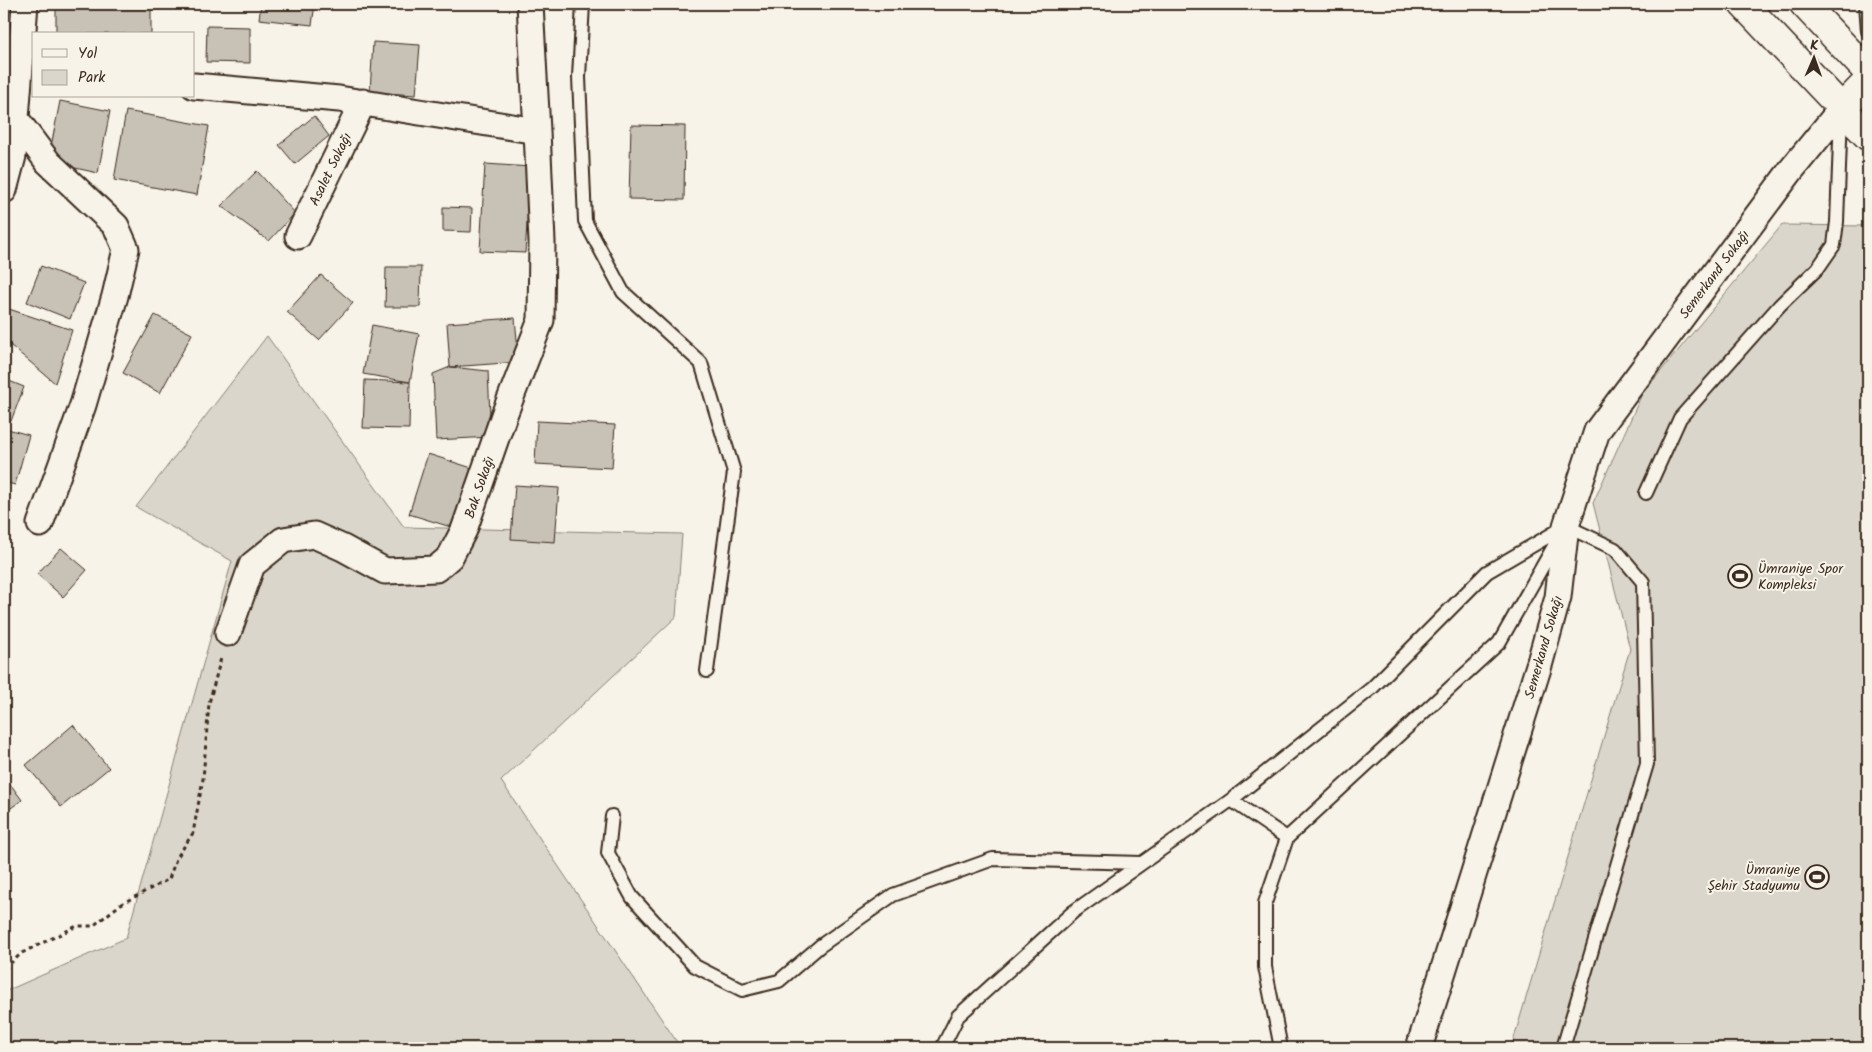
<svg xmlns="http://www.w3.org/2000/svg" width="1872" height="1052" viewBox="0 0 1872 1052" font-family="Kalam,sans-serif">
  <rect width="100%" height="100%" fill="#f7f3e8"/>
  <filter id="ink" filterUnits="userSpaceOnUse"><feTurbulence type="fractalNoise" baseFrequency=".02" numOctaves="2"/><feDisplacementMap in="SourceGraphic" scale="10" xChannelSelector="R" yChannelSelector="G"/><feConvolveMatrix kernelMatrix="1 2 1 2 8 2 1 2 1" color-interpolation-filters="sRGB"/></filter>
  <g filter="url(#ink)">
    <path fill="#dbd6cb" stroke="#8b8074" d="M 1782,225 L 1868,226 L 1868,1048 L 1511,1048 L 1630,649 L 1593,503 L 1642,394 Z
      M 267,336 L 404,527 L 682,534 L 676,617 L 501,781 L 681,1048 L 4,1048 L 4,992 L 126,938 L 232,561 L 136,507 Z"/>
    <path fill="#c8c1b6" stroke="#3b2a1e" d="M 4,4 L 10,4 L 4,60 Z
      M 56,4 L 151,4 L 151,34 L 56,34 Z
      M 261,4 L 315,4 L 312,25 L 259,19 Z
      M 207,26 L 250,27 L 250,63 L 206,62 Z
      M 373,42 L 420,45 L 416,95 L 370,92 Z
      M 60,101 L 110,111 L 98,173 L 48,162 Z
      M 126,111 L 209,126 L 197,195 L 114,180 Z
      M 314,116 L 329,136 L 295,164 L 279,145 Z
      M 631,125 L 685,126 L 684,200 L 629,199 Z
      M 485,164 L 531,167 L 525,253 L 480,251 Z
      M 257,171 L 295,213 L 269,241 L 221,206 Z
      M 443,207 L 472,208 L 471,232 L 443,231 Z
      M 41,266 L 84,283 L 70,319 L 27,302 Z
      M 386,267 L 421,267 L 420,307 L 385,307 Z
      M 321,275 L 353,303 L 319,340 L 287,312 Z
      M 9,309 L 72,330 L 55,383 L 4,340 L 4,325 Z
      M 155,315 L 192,334 L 160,393 L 123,373 Z
      M 515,318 L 519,362 L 450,367 L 447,323 Z
      M 372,325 L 419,334 L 410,382 L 363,374 Z
      M 450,367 L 488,371 L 491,437 L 436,440 L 433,374 Z
      M 4,379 L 24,387 L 11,421 L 4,418 Z
      M 365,380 L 410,382 L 409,429 L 363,428 Z
      M 537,421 L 615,425 L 612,468 L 535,464 Z
      M 4,428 L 29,435 L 15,485 L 4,482 Z
      M 428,454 L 472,468 L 454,528 L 409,514 Z
      M 4,485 L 7,485 L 4,510 Z
      M 515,485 L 559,488 L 555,542 L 511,539 Z
      M 61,548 L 87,570 L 63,597 L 37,574 Z
      M 73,725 L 109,768 L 61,807 L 26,765 Z
      M 11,785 L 22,800 L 4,813 L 4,790 Z"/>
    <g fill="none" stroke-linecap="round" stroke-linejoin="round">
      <g stroke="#3b2a1e" stroke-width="16">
        <path id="lane" d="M 583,4 L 579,77 L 585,221 L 623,292 L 701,363 L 734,472 L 707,671
          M 1866,4 L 1868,31
          M 1646,493 L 1680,418 L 1780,305 L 1818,268 L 1834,245 L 1837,222 L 1841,113
          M 1231,800 L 1287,838
          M 612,816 L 608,853 L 632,897 L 695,966 L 742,990 L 779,981 L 820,946 L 893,895 L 993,859 L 1142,863
          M 942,1048 L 958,1016 L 1073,912 L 1231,800 L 1372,688 L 1487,572 L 1566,526
          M 1281,1048 L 1265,967 L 1265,903 L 1287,838 L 1499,643 L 1558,539
          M 1563,1048 L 1647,764 L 1643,582 L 1615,549 L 1566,526"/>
      </g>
      <g stroke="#3b2a1e" stroke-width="29">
        <path id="street" d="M 194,86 L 339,99 L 537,131 L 530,4
          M 16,119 L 48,162 L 116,226 L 126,249 L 115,296 L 83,405 L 40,524
          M 4,190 L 13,156 L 25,4
          M 298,236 L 363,102
          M 228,633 L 252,565 L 283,540 L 314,535 L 343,548 L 385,571 L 436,569 L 450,557 L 464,530 L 504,415 L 541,320 L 542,242 L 537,131
          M 1419,1048 L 1540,662 L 1558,597 L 1566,526 L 1597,431 L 1792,169 L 1842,108"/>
      </g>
      <g stroke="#3b2a1e" stroke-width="31">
        <path id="primary" d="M 1743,4 L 1868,136
          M 1804,4 L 1868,72
          M 1842,108 L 1868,81"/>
      </g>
      <path stroke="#3b2a1e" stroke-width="3" stroke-dasharray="4 4" stroke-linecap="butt" d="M 4,969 L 22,953 L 77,926 L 93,926 L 121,904 L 169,879 L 176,859 L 193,833 L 203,779 L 209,703 L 221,658"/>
      <use href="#lane" stroke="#f7f3e8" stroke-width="12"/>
      <use href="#street" stroke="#f7f3e8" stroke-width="25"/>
      <use href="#primary" stroke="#f7f3e8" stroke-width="28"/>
    </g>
  </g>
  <defs>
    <g id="stadium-ring" transform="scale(1.25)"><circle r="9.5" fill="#f7f3e8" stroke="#3b2a1e" stroke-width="1.5"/><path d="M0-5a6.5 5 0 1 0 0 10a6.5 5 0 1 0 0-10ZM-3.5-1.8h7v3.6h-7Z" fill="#3b2a1e"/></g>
  </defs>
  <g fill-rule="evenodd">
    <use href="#stadium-ring" x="1740" y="576"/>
    <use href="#stadium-ring" x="1817" y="877"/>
  </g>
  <g text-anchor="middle" stroke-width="4" stroke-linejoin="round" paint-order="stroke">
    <g font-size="14" fill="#3b2a1e" stroke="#f7f3e8">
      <text transform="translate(330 169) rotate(-64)" y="5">Asalet Sokağı</text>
      <text transform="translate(1714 274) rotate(-53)" y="5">Semerkand Sokağı</text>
      <text transform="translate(479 487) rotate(-71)" y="5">Bak Sokağı</text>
      <text transform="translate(1543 647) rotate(-74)" y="5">Semerkand Sokağı</text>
    </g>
    <g font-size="14" fill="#3b2a1e" stroke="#f7f3e8" text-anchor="start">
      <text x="1758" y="573">Ümraniye Spor<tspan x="1758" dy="16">Kompleksi</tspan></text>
      <text x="1800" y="874" text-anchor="end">Ümraniye<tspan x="1800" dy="16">Şehir Stadyumu</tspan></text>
    </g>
  </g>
  <rect width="1872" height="1052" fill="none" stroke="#f7f3e8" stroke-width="20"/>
  <rect x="10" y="10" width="1852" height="1032" fill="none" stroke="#3b2a1e" stroke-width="2" filter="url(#ink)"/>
  <rect x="32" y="32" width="162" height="65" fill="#f7f3e8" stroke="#aca397"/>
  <rect x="42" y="49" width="25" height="8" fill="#f7f3e8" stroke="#aca397"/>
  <text x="78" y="58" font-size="15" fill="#3b2a1e">Yol</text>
  <rect x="42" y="70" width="25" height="15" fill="#dbd6cb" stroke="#aca397"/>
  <text x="78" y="82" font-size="15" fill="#3b2a1e">Park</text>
  <g transform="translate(1814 58) rotate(2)" stroke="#f7f3e8" stroke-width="4" paint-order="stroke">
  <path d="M0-4L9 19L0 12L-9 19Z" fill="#3b2a1e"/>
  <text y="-8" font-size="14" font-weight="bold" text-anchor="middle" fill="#3b2a1e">K</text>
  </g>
</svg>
